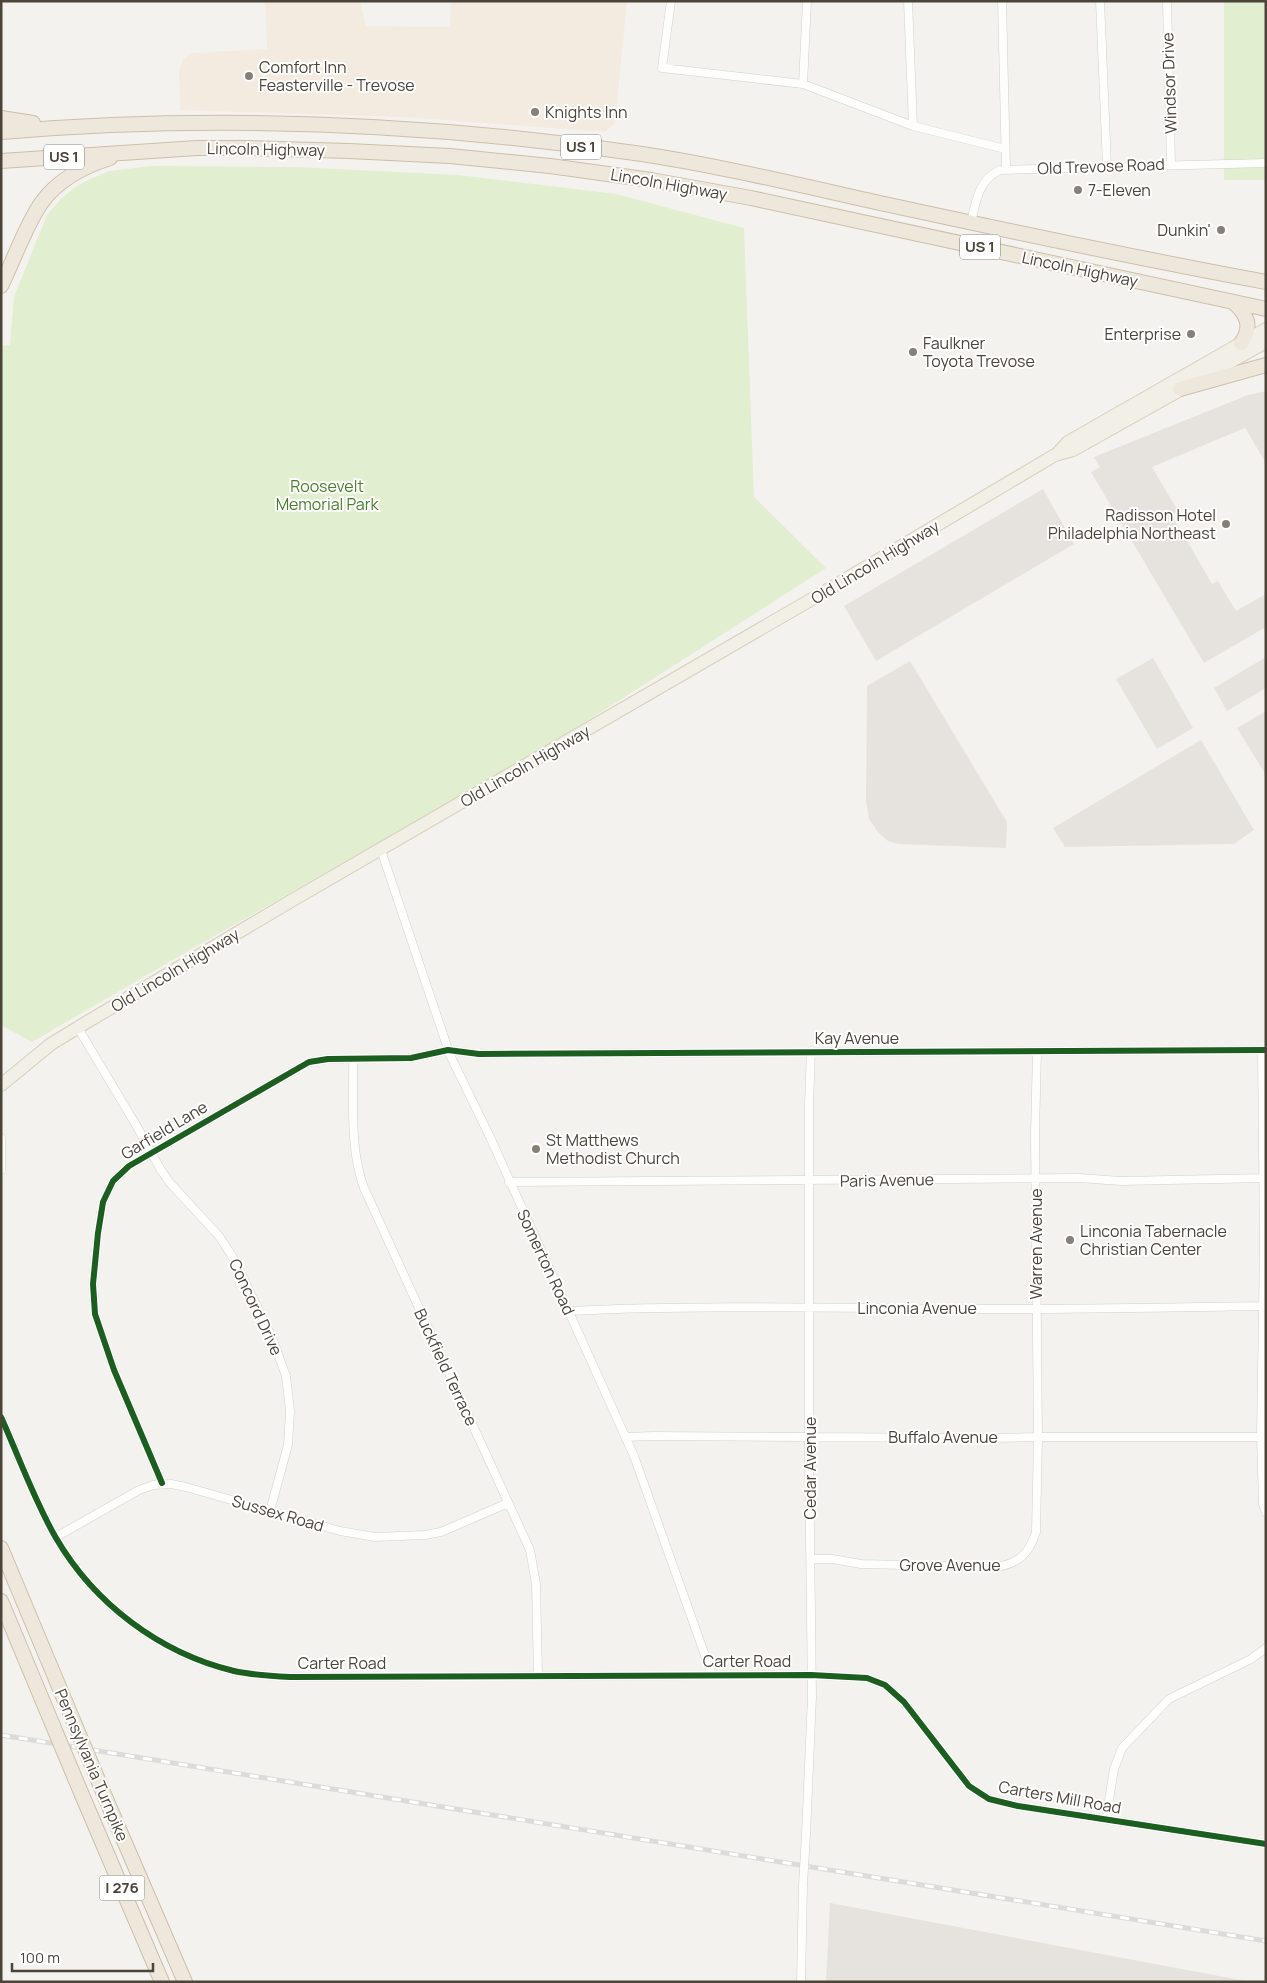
<svg xmlns="http://www.w3.org/2000/svg" width="1267" height="1983" viewBox="0 0 1267 1983" font-family="Manrope,sans-serif">
  <rect width="100%" height="100%" fill="#f4f2ee"/>
  <path fill="#f3ebdf" d="M 265,1 L 360,1 L 366,26 L 450,27 L 451,1 L 627,1 L 615,124 L 604,132 L 404,117 L 180,110 L 179,71 L 183,59 L 192,53 L 267,49 Z"/>
  <path fill="#e6e2de" d="M 830,1903 L 1251,1982 L 826,1982 Z"/>
  <path fill="#e1eecf" d="M 1224,1 L 1266,1 L 1266,180 L 1224,180 Z
    M 150,166 L 295,167 L 458,175 L 616,194 L 744,228 L 754,497 L 826,568 L 534,755 L 188,951 L 32,1042 L 1,1025 L 1,346 L 10,345 L 14,297 L 47,215 L 60,200 L 74,188 L 90,179 L 110,171 Z"/>
  <path fill="#e6e3df" d="M 1266,391 L 1266,463 L 1245,428 L 1152,467 L 1178,511 L 1172,515 L 1212,584 L 1218,581 L 1236,611 L 1266,594 L 1266,627 L 1204,663 L 1091,472 L 1100,467 L 1094,457 L 1248,395 Z
    M 1043,489 L 1074,544 L 876,661 L 844,606 Z
    M 1266,657 L 1266,688 L 1227,711 L 1214,688 Z
    M 1153,658 L 1193,728 L 1157,749 L 1116,679 Z
    M 910,661 L 1007,822 L 1006,848 L 898,844 L 888,841 L 878,832 L 869,819 L 866,801 L 867,686 Z
    M 1266,711 L 1266,775 L 1237,728 Z
    M 1201,740 L 1254,830 L 1234,844 L 1065,847 L 1053,828 Z"/>
  <g fill="none" stroke-linecap="round" stroke-linejoin="round">
    <g stroke="#d2d0cb" stroke-width="9">
      <path id="street" d="M 671,1 L 662,68 L 803,84
        M 807,1 L 803,84 L 913,126 L 1005,149
        M 908,1 L 913,126
        M 1002,1 L 1006,168
        M 1100,1 L 1107,166
        M 1167,1 L 1171,164
        M 971,222 C 976,202 978,180 1000,170 L 1266,163
        M 381,850 L 450,1055 L 490,1137 L 634,1456 L 712,1675
        M 78,1028 L 136,1125 L 161,1170 L 170,1183 L 219,1236 L 234,1259 L 273,1340 L 286,1376 L 290,1411 L 288,1445 L 270,1511
        M 1262,1050 L 1264,1246 L 1261,1437 L 1263,1504 L 1266,1513
        M 353,1059 C 354,1101 349,1147 364,1188 L 530,1550 L 536,1584 L 538,1676
        M 1,1138 L 1,1170
        M 509,1182 L 1079,1178 L 1121,1181 L 1266,1178
        M 569,1311 C 719,1304 869,1309 1020,1309 C 1102,1309 1184,1307 1266,1306
        M 1,1417 C 19,1457 34,1500 56,1538 C 94,1603 159,1653 234,1671 C 252,1675 271,1676 290,1677 L 811,1675 L 867,1678 L 885,1685 L 904,1702 L 969,1786 L 989,1799 L 1018,1806 L 1266,1844
        M 626,1437 L 653,1436 L 993,1438 L 1038,1437 L 1261,1437
        M 162,1483 L 114,1370 L 95,1314 L 93,1284 L 98,1233 L 103,1202 L 113,1181 L 129,1166 L 309,1062 L 328,1059 L 411,1058 L 448,1050 L 479,1054 L 1266,1050
        M 56,1537 L 139,1490 L 153,1485 L 171,1484 L 186,1487 L 340,1531 L 375,1537 L 425,1535 L 441,1532 L 508,1503
        M 811,1559 L 832,1559 L 861,1564 L 997,1567 C 1019,1563 1029,1554 1036,1532 L 1038,1437 L 1035,1134 L 1037,1051
        M 1106,1819 L 1114,1769 L 1122,1748 L 1169,1699 L 1251,1659 L 1266,1648
        M 806,1834 L 812,1697 L 809,1454 L 809,1104 L 811,1051
        M 801,1982 L 803,1885"/>
    </g>
    <g stroke="#d6cebb" stroke-width="14">
      <path id="primary" d="M 1057,454 L 1068,442 L 1266,329
        M 1,1085 L 51,1044 L 87,1022 L 291,901 L 819,595 L 1055,455 L 1073,450 L 1266,342"/>
    </g>
    <g stroke="#ccbfa9" stroke-width="16">
      <path id="highway" d="M 1,118 L 33,123
        M 1,132 C 215,114 430,123 642,154 C 727,167 811,188 894,206 C 1018,233 1142,259 1266,282
        M 1,161 L 197,148 L 248,148 L 349,151 L 450,156 L 550,166 L 651,180 L 751,198 L 1266,309
        M 1,286 C 13,262 27,222 42,202 C 58,180 85,166 110,158
        M 1233,302 C 1247,314 1253,327 1241,343
        M 1180,389 L 1266,365
        M 1,1548 L 65,1701
        M 1,1601 L 41,1697
        M 82,1795 L 162,1982
        M 106,1799 L 185,1982"/>
    </g>
    <use href="#street" stroke="#fdfdfc" stroke-width="8"/>
    <use href="#primary" stroke="#f2efe6" stroke-width="12"/>
    <use href="#highway" stroke="#ede8db" stroke-width="14"/>
    <g stroke="#dbdbda" stroke-width="5">
      <path id="rail" d="M 1,1735 L 1266,1941"/>
    </g>
    <use href="#rail" stroke="#fff" stroke-width="3" stroke-dasharray="9" stroke-linecap="butt"/>
    <g stroke="#d2d0cb" stroke-width="9" stroke-linecap="butt">
      <path id="street-bridge" d="M 803,1885 L 806,1834"/>
    </g>
    <g stroke="#ccbfa9" stroke-width="16" stroke-linecap="butt">
      <path id="highway-bridge" d="M 41,1697 L 82,1795
        M 65,1701 L 106,1799"/>
    </g>
    <use href="#street-bridge" stroke="#fdfdfc" stroke-width="8"/>
    <use href="#highway-bridge" stroke="#ede8db" stroke-width="14"/>
    <g stroke="#fff" stroke-width="9">
      <path id="cycleway" d="M 1,1417 C 19,1457 34,1500 56,1538 C 94,1603 159,1653 234,1671 C 252,1675 271,1676 290,1677 L 811,1675 L 867,1678 L 885,1685 L 904,1702 L 969,1786 L 989,1799 L 1018,1806 L 1266,1844
        M 162,1483 L 114,1370 L 95,1314 L 93,1284 L 98,1233 L 103,1202 L 113,1181 L 129,1166 L 309,1062 L 328,1059 L 411,1058 L 448,1050 L 479,1054 L 1266,1050"/>
    </g>
    <use href="#cycleway" stroke="#1b5e20" stroke-width="6"/>
  </g>
  <g fill="#868178" stroke="#fff" stroke-width="2">
    <circle cx="249" cy="76" r="5"/>
    <circle cx="535" cy="112" r="5"/>
    <circle cx="1078" cy="190" r="5"/>
    <circle cx="1221" cy="230" r="5"/>
    <circle cx="1191" cy="334" r="5"/>
    <circle cx="913" cy="352" r="5"/>
    <circle cx="1226" cy="524" r="5"/>
    <circle cx="536" cy="1149" r="5"/>
    <circle cx="1070" cy="1240" r="5"/>
  </g>
  <g text-anchor="middle" stroke-width="4" stroke-linejoin="round" paint-order="stroke">
    <g fill="#fff" stroke="#817c74" stroke-width="1">
      <rect x="561" y="134.5" width="40" height="25" rx="4"/>
      <rect x="44" y="144.5" width="40" height="25" rx="4"/>
      <rect x="960" y="234.5" width="40" height="25" rx="4"/>
      <rect x="99.5" y="1875.5" width="45" height="25" rx="4"/>
    </g>
    <g font-size="15" font-weight="bold" fill="#4b4439">
      <text x="581" y="152">US 1</text>
      <text x="64" y="162">US 1</text>
      <text x="980" y="252">US 1</text>
      <text x="122" y="1893">I 276</text>
    </g>
    <g font-size="16" fill="#4b4439" stroke="#fff" text-anchor="start">
      <text x="259" y="73">Comfort Inn<tspan x="259" dy="18">Feasterville - Trevose</tspan></text>
      <text x="545" y="118">Knights Inn</text>
      <text x="1088" y="196">7-Eleven</text>
      <text x="1211" y="236" text-anchor="end">Dunkin'</text>
      <text x="1181" y="340" text-anchor="end">Enterprise</text>
      <text x="923" y="349">Faulkner<tspan x="923" dy="18">Toyota Trevose</tspan></text>
      <text x="1216" y="521" text-anchor="end">Radisson Hotel<tspan x="1216" dy="18">Philadelphia Northeast</tspan></text>
      <text x="546" y="1146">St Matthews<tspan x="546" dy="18">Methodist Church</tspan></text>
      <text x="1080" y="1237">Linconia Tabernacle<tspan x="1080" dy="18">Christian Center</tspan></text>
    </g>
    <g font-size="16" fill="#4b4439" stroke="#fff">
      <text transform="translate(1169 83) rotate(-92)" y="6">Windsor Drive</text>
      <text transform="translate(266 149) rotate(1)" y="6">Lincoln Highway</text>
      <text transform="translate(1101 166) rotate(-2)" y="6">Old Trevose Road</text>
      <text transform="translate(669 184) rotate(10)" y="6">Lincoln Highway</text>
      <text transform="translate(1080 269) rotate(12)" y="6">Lincoln Highway</text>
      <text transform="translate(875 562) rotate(-31)" y="6">Old Lincoln Highway</text>
      <text transform="translate(525 766) rotate(-30)" y="6">Old Lincoln Highway</text>
      <text transform="translate(175 970) rotate(-31)" y="6">Old Lincoln Highway</text>
      <text x="857" y="1044">Kay Avenue</text>
      <text transform="translate(164 1130) rotate(-31)" y="6">Garfield Lane</text>
      <text transform="translate(887 1180) rotate(-1)" y="6">Paris Avenue</text>
      <text transform="translate(1036 1244) rotate(-90)" y="6">Warren Avenue</text>
      <text transform="translate(546 1262) rotate(65)" y="6">Somerton Road</text>
      <text transform="translate(256 1307) rotate(65)" y="6">Concord Drive</text>
      <text x="917" y="1314">Linconia Avenue</text>
      <text transform="translate(446 1367) rotate(65)" y="6">Buckfield Terrace</text>
      <text x="943" y="1443">Buffalo Avenue</text>
      <text transform="translate(810 1468) rotate(-90)" y="6">Cedar Avenue</text>
      <text transform="translate(278 1513) rotate(16)" y="6">Sussex Road</text>
      <text x="950" y="1571">Grove Avenue</text>
      <text x="747" y="1667">Carter Road</text>
      <text x="342" y="1669">Carter Road</text>
      <text transform="translate(92 1765) rotate(67)" y="6">Pennsylvania Turnpike</text>
      <text transform="translate(1060 1797) rotate(10)" y="6">Carters Mill Road</text>
    </g>
    <g font-size="16" fill="#4a7f2a" stroke="#fff">
      <text x="327" y="492">Roosevelt<tspan x="327" dy="18">Memorial Park</tspan></text>
    </g>
  </g>
  <rect width="1267" height="1983" fill="none" stroke="#4b4439" stroke-width="5"/>
  <path d="M12 1963v8h141v-8" fill="none" stroke="#4b4439" stroke-width="2.5"/>
  <text x="20" y="1963" font-size="15" fill="#4b4439" stroke="#ffffff" stroke-width="4" paint-order="stroke">100 m</text>
</svg>
